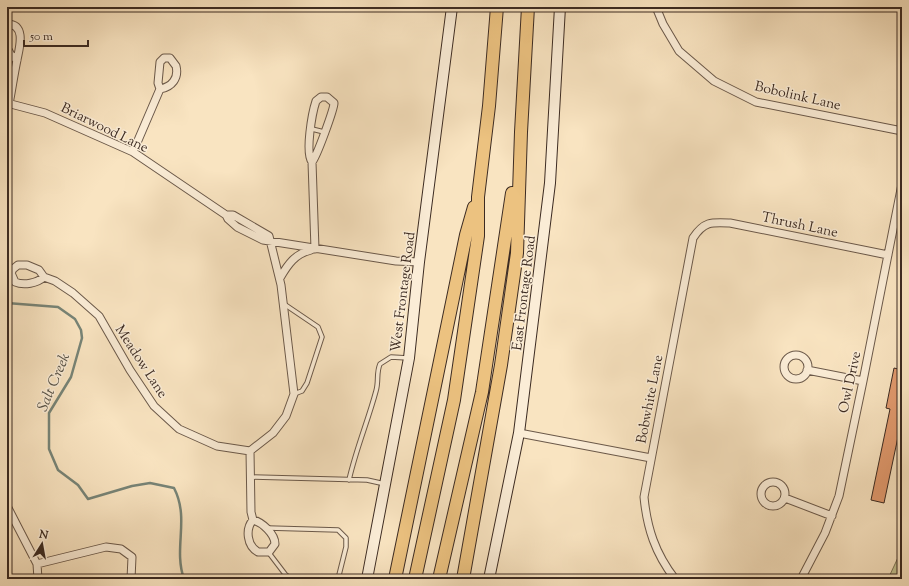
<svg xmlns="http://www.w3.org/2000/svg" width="909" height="586" viewBox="0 0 909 586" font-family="'Sorts Mill Goudy',serif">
  <rect width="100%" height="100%" fill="#f9e4c1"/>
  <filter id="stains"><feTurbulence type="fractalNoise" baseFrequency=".005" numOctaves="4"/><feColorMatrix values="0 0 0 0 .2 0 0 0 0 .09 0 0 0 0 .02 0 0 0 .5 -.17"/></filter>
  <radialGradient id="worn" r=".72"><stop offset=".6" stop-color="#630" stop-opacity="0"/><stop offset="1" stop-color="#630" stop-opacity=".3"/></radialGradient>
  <path fill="#c3c290" stroke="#807659" d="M 902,549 L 902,579 L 888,579 Z"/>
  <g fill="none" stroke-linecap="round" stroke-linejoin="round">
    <path stroke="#778477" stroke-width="2.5" d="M 7,303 L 58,307 L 75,319 L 81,330 L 82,338 L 71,377 L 49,413 L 49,449 L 58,470 L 78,485 L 88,499 L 132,486 L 150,483 L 174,488 C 190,519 173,548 184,579"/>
  </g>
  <path fill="#e19a6e" stroke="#3c2b22" d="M 894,368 L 902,370 L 902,398 L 898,417 L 902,418 L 884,503 L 871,500 L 890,409 L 886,408 Z"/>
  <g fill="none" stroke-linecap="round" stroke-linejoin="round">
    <g stroke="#6b594a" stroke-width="5.5">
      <path id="lane" d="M 312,129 L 324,132
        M 284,304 L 318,327 L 322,337 L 307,383 L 302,391 L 294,394
        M 251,477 L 367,480 L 385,484
        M 349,480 C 356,449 368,421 376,391 C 379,381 376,373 380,364 L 391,357 L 408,358
        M 268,528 L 338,530 L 346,538 L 346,547 L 338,579
        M 269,553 L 285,574 L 291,579"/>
    </g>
    <g stroke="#6b594a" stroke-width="9">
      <path id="street" d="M 656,7 L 663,24 L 679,51 L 714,81 L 756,102 L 902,131
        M 7,24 C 27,24 19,49 17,60 C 14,74 12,89 9,104
        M 7,48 L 11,55 L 17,60
        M 7,103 L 45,113 L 133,152 L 226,215 L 228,219 L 237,227 L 263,240 L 396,261 L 419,262
        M 133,152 L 160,89 L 158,83 L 160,62 L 164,58 L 170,58 L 176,66 C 179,78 172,87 160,89
        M 312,162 C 317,156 334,109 334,103 L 327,97 L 321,97 L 316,101 C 312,113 305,153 312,162 L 315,249
        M 226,215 L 233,215 L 269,236 L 281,285 L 294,394 L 286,416 L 273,433 L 250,451 L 251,512 L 253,520
        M 44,277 C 37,283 24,286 15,282 L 11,273 L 13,269 L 18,265 L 27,265 L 39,270 L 44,277 L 55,281 L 73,293 L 99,316 L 130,370 L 154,406 L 179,429 L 217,446 L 250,451
        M 280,278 C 288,264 295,254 311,250
        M784 367a12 12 0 1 1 24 0a12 12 0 1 1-24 0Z
        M 807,370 L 863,381
        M 519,433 L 651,458
        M761 494a12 12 0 1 1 24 0a12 12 0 1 1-24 0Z
        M 785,498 L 832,516
        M 7,506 L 37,564 L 38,579
        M 253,520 C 262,522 275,534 275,544 L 269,552 L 258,552 C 247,546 245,529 253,520 Z
        M 37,564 L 106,547 L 121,549 L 132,557 L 131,579
        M 675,579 C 655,553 647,528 644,497 L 693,238 C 704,221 712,222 730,223 L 888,255
        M 801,579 L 825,533 L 839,496 L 863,381 L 902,184"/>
    </g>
    <g stroke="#3c2b22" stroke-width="12">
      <path id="secondary" d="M 367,579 L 409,358 L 419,262 L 452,7
        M 489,579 L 519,433 L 550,183 L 560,7"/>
    </g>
    <g stroke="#3c2b22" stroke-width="14">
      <path id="highway" d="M 395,579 L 466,235 L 474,207
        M 415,579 L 454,400 L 478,236 L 478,197 L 489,106 L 497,7
        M 439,579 L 482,392 L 512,193
        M 463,579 L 501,365 L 517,253 L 521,132 L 528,7"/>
    </g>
    <use href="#lane" stroke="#fbedd7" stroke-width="3.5"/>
    <use href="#street" stroke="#fbedd7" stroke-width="7"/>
    <use href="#secondary" stroke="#fbedd7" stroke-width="10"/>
    <use href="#highway" stroke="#ecc280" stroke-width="12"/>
  </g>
  <g text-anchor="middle" stroke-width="3" stroke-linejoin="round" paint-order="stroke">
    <g font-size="14" fill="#3c2b22" stroke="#fbedd7">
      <text transform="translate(798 95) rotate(13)" y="5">Bobolink Lane</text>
      <text transform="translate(105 127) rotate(26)" y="5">Briarwood Lane</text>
      <text transform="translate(800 224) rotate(12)" y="5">Thrush Lane</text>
      <text transform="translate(402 292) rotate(-83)" y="5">West Frontage Road</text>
      <text transform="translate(523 293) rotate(-83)" y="5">East Frontage Road</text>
      <text transform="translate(142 361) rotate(57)" y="5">Meadow Lane</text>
      <text transform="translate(849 382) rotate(-78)" y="5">Owl Drive</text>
      <text transform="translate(649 399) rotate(-79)" y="5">Bobwhite Lane</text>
    </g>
    <g font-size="15" font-style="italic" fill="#545046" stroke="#fbedd7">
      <text transform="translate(53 382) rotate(-67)" y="5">Salt Creek</text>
    </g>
  </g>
  <rect width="909" height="586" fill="none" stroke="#f9e4c1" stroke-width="24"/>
  <rect x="8" y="8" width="893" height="570" fill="none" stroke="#3c2b22" stroke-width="2"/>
  <rect x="12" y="12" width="885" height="562" fill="none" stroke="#3c2b22"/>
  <g transform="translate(42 544) rotate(11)" stroke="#fbedd7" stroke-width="3" paint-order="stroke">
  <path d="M0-3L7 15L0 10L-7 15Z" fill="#3c2b22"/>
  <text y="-6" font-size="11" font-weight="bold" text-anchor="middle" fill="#3c2b22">N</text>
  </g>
  <path d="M24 40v6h64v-6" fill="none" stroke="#3c2b22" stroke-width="2"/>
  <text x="30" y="40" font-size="12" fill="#3c2b22" stroke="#fbedd7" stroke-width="3" paint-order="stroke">50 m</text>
  <rect width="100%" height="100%" filter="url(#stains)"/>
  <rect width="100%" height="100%" fill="url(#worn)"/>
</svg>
